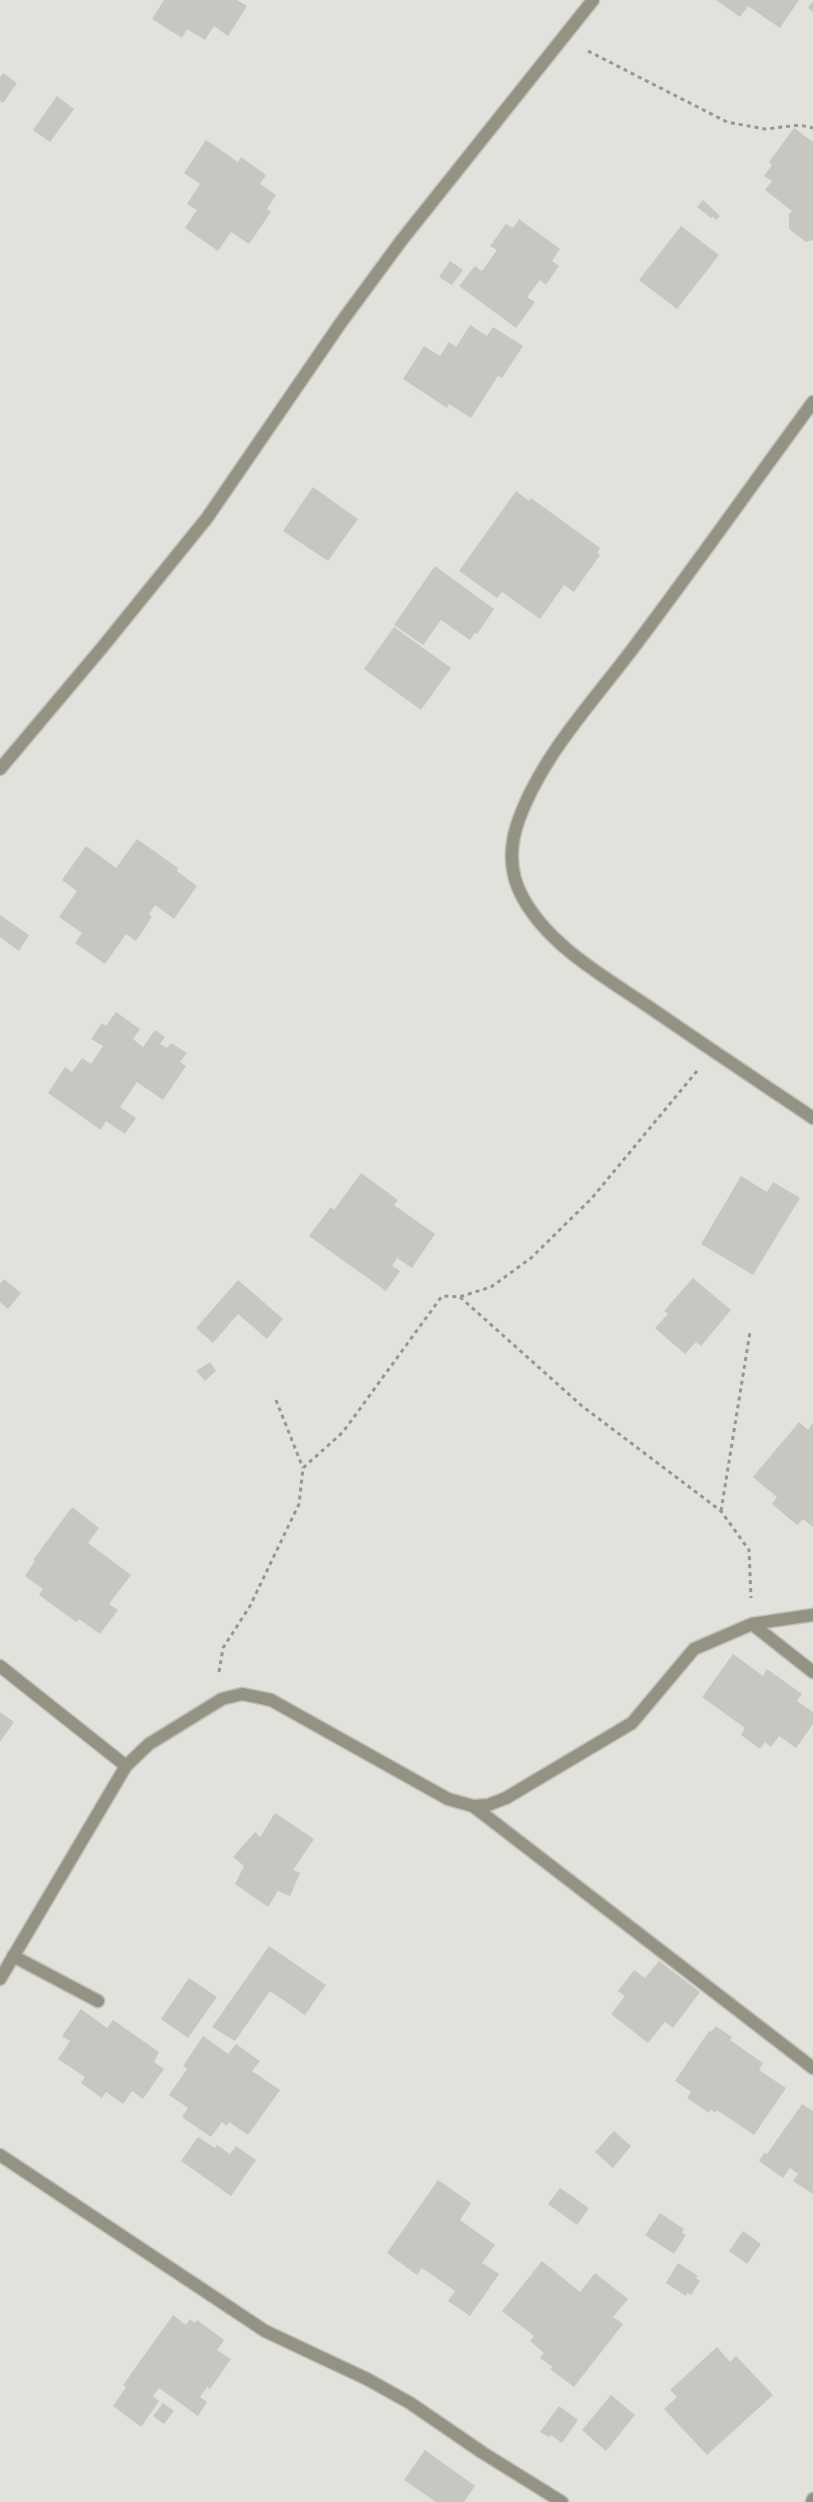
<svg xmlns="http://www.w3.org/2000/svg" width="813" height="2502" viewBox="0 0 813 2502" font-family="Lora,serif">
  <rect width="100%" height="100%" fill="#e2e2dc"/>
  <path fill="#c7c7c1" d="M 164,0 L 237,0 L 247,6 L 228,36 L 214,26 L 205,40 L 187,29 L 182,38 L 152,19 Z
    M 716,0 L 799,0 L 780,28 L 748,6 L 740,17 Z
    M 813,1 L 813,12 L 808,8 Z
    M 3,73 L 17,83 L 3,103 L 0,101 L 0,77 Z
    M 57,96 L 74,109 L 50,142 L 33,130 Z
    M 794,128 L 813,142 L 813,240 L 806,242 L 789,229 L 789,214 L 792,211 L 765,190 L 772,181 L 764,176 L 772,165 L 769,162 Z
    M 206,140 L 238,162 L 241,157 L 266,175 L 260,184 L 276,195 L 267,209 L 271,212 L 249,244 L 231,232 L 218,251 L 185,228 L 197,210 L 187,204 L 200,184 L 184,173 Z
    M 703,200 L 720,216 L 716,220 L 713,217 L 711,218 L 697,207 Z
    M 519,219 L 560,249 L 552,261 L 559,266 L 546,285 L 540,280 L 527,297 L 535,302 L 516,328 L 459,286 L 475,266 L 482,271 L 497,250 L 490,246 L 506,224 L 513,228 Z
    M 681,226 L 719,255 L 677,309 L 639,280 Z
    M 450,261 L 463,270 L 452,285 L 439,277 Z
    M 470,325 L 487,336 L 493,327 L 523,346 L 502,378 L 498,376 L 471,418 L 449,404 L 447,408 L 403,379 L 424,346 L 440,356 L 449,342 L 456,347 Z
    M 313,487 L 358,519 L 328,561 L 283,531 Z
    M 516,491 L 529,501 L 531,498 L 600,548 L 597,553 L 600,555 L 574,592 L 564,585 L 540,619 L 502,592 L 497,598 L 459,571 Z
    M 435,566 L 494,609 L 477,634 L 475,633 L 470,640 L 441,620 L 423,645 L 394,625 Z
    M 394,627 L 451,668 L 421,710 L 364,669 Z
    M 137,839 L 178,868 L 177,871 L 197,886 L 174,919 L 155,905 L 149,914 L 152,917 L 136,941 L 126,934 L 105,964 L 75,943 L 82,933 L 59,917 L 77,891 L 62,880 L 86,846 L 116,868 Z
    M 0,915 L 29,935 L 19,951 L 0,937 Z
    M 116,1012 L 140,1029 L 133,1039 L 143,1047 L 155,1030 L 165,1037 L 160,1044 L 167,1048 L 171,1043 L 187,1053 L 180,1062 L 186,1066 L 163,1100 L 137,1082 L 120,1107 L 136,1118 L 125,1134 L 106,1121 L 101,1130 L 48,1093 L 65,1067 L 72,1072 L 82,1058 L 91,1064 L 103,1046 L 91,1039 L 102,1023 L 106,1026 Z
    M 361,1173 L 398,1200 L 394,1205 L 435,1234 L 412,1268 L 397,1258 L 392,1266 L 400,1271 L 386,1291 L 309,1236 L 331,1207 L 334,1210 Z
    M 741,1176 L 767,1192 L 773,1182 L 800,1198 L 753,1275 L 701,1244 Z
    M 693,1278 L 731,1310 L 701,1346 L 696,1342 L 685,1354 L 655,1328 L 668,1314 L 664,1311 Z
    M 4,1279 L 21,1293 L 8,1309 L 0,1302 L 0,1284 Z
    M 238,1280 L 283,1319 L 267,1339 L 238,1314 L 213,1343 L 196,1328 Z
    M 210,1362 L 216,1371 L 205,1381 L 196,1371 Z
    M 799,1422 L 808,1430 L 813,1423 L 813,1527 L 803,1519 L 797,1525 L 772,1504 L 777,1497 L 753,1477 Z
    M 72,1507 L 99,1528 L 88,1543 L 131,1575 L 109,1604 L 118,1610 L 100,1634 L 79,1619 L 76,1622 L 39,1595 L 43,1589 L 25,1576 L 35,1561 L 33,1560 Z
    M 733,1654 L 763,1676 L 767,1669 L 802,1694 L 797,1701 L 813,1712 L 813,1724 L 796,1748 L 779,1736 L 771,1747 L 765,1742 L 760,1749 L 741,1735 L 745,1728 L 702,1697 Z
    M 0,1712 L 14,1722 L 0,1742 Z
    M 275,1813 L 314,1839 L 293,1870 L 300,1873 L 290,1896 L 278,1891 L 268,1907 L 235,1884 L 244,1866 L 233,1857 L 255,1832 L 260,1837 Z
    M 269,1946 L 326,1985 L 305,2015 L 270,1991 L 235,2041 L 212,2027 Z
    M 659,1961 L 700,1992 L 673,2028 L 665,2022 L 648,2043 L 611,2014 L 625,1996 L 618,1991 L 634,1970 L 645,1978 Z
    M 189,1978 L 217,1997 L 188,2038 L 161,2019 Z
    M 81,2009 L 107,2028 L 113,2020 L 159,2052 L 154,2062 L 164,2069 L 143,2099 L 132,2091 L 123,2104 L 106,2092 L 102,2098 L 81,2083 L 85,2077 L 58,2059 L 70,2041 L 62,2036 Z
    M 716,2026 L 732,2037 L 730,2040 L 763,2063 L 759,2070 L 786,2088 L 754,2135 L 717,2110 L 716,2113 L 711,2110 L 709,2113 L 687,2098 L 691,2092 L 675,2081 L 709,2031 L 711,2032 Z
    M 203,2036 L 228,2054 L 236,2044 L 260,2061 L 252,2071 L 280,2090 L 248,2135 L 229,2122 L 227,2126 L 222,2122 L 211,2137 L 182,2117 L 188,2108 L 169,2095 L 187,2069 L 183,2066 Z
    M 802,2104 L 813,2111 L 813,2194 L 793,2181 L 798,2174 L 790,2168 L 783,2178 L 759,2161 L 764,2153 L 767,2154 Z
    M 614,2131 L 631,2146 L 613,2168 L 595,2152 Z
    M 198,2137 L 215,2148 L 217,2145 L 230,2154 L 236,2146 L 256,2160 L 231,2196 L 181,2161 Z
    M 438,2180 L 471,2203 L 460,2220 L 495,2245 L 482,2263 L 499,2274 L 470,2316 L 448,2301 L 455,2291 L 422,2268 L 417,2275 L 387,2253 Z
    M 560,2188 L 589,2208 L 577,2225 L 548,2204 Z
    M 660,2213 L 684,2229 L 682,2233 L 686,2235 L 674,2254 L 645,2235 Z
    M 743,2231 L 761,2244 L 747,2264 L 729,2251 Z
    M 542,2261 L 580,2292 L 595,2273 L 628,2299 L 613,2317 L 623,2324 L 574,2387 L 550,2369 L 553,2367 L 540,2358 L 544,2353 L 530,2341 L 534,2336 L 502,2311 Z
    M 678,2263 L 698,2276 L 696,2278 L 700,2281 L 691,2295 L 687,2293 L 686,2296 L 666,2283 Z
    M 173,2315 L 186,2325 L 190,2319 L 195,2323 L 197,2320 L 224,2340 L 217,2350 L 231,2359 L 210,2389 L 207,2387 L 200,2397 L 207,2402 L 198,2416 L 159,2388 L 153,2396 L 159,2401 L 141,2427 L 113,2406 L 126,2387 L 123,2385 Z
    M 717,2347 L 730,2362 L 736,2356 L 773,2395 L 707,2455 L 664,2409 L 677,2397 L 670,2390 Z
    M 611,2395 L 635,2415 L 606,2451 L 582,2430 Z
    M 163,2403 L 174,2411 L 164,2424 L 153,2416 Z
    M 559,2406 L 578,2420 L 562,2443 L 551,2435 L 549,2437 L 540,2432 Z
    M 425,2450 L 475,2486 L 464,2502 L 436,2502 L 404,2480 Z"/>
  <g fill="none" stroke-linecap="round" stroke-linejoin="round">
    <g stroke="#c0c0bb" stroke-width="15">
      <path id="minor" d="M 813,402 C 752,485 693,569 631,651 C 591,704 542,756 519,819 C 509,846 509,873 523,898 C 549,946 605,977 649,1007 C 704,1045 758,1081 813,1118
        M 0,769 L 101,649 L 207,518 L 340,324 L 401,241 L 593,0
        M 752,1624 L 813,1672
        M 0,1666 L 126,1766 L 149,1744 L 222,1699 L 242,1694 L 271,1700 L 448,1799 L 473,1806 L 488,1805 L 506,1798 L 632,1723 L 694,1649 L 752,1624 L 813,1615
        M 473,1806 L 813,2068
        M 13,1956 L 98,2001
        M 0,1979 L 126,1766
        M 0,2155 L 265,2331 L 367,2379 L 410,2403 L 483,2453 L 562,2502
        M 812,2502 L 813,2499"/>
    </g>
    <path stroke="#969692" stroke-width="3" stroke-dasharray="4 4" stroke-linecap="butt" d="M 588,51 L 727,122 L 765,129 L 800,125 L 813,128
      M 460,1297 L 582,1406 L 721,1511 L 749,1550 L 751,1598
      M 276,1400 L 303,1468
      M 721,1511 L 750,1332
      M 219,1672 L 223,1648 L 250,1606 L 299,1504 L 303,1468 L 343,1432 L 442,1296 L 459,1297 L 491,1287 L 531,1258 L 592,1198 L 697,1071"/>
    <use href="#minor" stroke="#949383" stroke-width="12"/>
  </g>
</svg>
